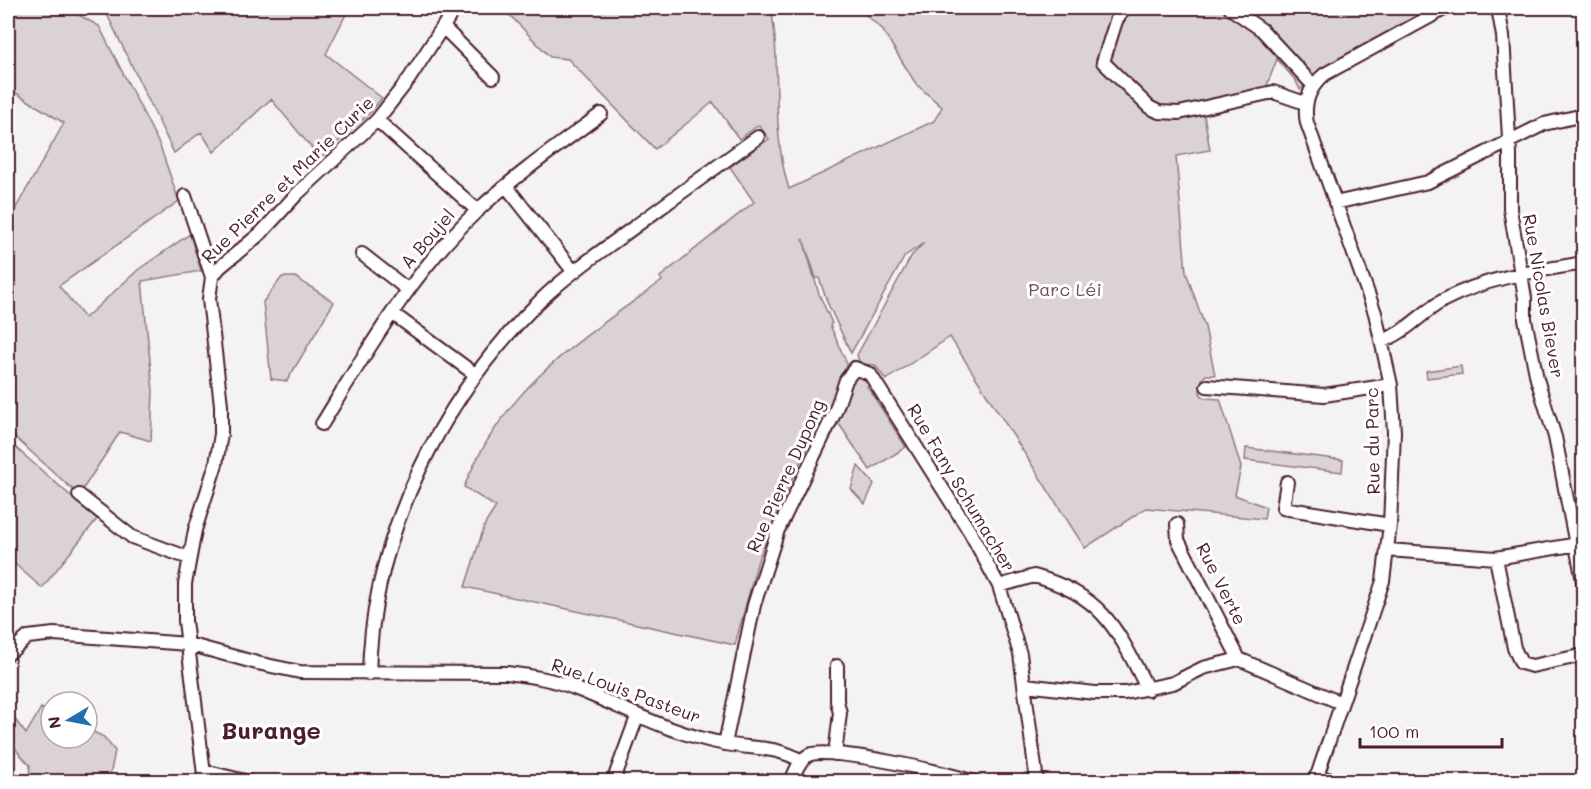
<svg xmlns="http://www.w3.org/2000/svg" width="1591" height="789" viewBox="0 0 1591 789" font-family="Mali,sans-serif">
  <rect width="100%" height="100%" fill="#f4f2f2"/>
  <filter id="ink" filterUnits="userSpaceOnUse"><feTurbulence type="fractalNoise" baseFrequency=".0167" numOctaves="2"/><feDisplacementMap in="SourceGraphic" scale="12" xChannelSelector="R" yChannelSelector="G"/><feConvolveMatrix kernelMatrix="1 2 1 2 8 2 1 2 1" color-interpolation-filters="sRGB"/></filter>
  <g filter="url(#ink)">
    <path fill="#dbd2d5" stroke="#927880" stroke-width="1.5" d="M 8,8 L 66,8 L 99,26 L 160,146 L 179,201 L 59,286 L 85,318 L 139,269 L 190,234 L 201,271 L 142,281 L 153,391 L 151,441 L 120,432 L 79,495 L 8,431 L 8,222 L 64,123 L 8,88 Z
      M 104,8 L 349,8 L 326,54 L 382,98 L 369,114 L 320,158 L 271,99 L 214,152 L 201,132 L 174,153 Z
      M 503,8 L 771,8 C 782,67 770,130 789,189 L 934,121 L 942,107 L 916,84 L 882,29 L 858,8 L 1431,8 L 1321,68 L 1300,90 L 1296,81 L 1277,59 L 1266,88 L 1203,109 L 1210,150 L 1176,156 L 1186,272 L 1205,327 L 1215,375 L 1206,375 L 1202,379 L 1200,393 L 1204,398 L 1220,399 L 1241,467 L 1235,495 L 1266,507 L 1264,519 L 1146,508 L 1085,548 L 950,337 L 886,380 L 875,365 L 860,364 L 857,355 L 912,255 L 924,243 L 905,256 L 851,353 L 828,304 L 819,278 L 816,278 L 803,239 L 819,294 L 832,323 L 830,325 L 847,364 L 832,413 L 822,417 L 784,496 L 758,560 L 735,645 L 465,587 L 485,524 L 496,507 L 464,487 C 505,386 577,342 662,281 L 660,277 L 754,202 L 730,167 L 769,139 L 759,125 L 739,139 L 713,102 L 655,149 L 568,59 L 550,57 Z
      M 282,277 L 295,277 L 334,302 L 287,381 L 271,379 L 263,302 Z
      M 1461,366 L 1462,374 L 1427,378 L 1426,371 Z
      M 857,375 L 865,377 L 869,384 L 867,386 L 906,447 L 870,470 L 839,424 L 836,425 L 849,382 Z
      M 8,441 L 97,519 L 42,588 L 8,558 Z
      M 1246,448 L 1343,460 L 1342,472 L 1245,460 Z
      M 858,466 L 874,484 L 865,504 L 851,489 Z
      M 41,708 L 51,713 L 51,738 L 87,738 L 87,729 L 104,737 L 115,751 L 109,781 L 29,781 L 30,765 C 10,746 7,737 8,710 L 26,734 Z"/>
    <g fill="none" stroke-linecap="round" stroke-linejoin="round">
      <g stroke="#4a1f2b" stroke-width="16">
        <path id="street" d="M 1124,8 L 1116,21 L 1103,62 L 1149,107 L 1159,112 L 1179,113 L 1273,92 L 1305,103
          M 1230,8 L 1262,30 L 1313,85
          M 1498,8 L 1503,36 L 1510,155 L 1510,209 L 1525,298 L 1525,319 L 1537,379 L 1555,437 L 1584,586
          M 443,27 L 493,77
          M 377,120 L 478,211
          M 506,186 L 574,272
          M 185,196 L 212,277
          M 1335,203 L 1428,182 L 1544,124 L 1584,115
          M 362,254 L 408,290
          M 392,313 L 476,375
          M 1382,341 C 1406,333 1422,312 1444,300 C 1488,277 1535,271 1584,263
          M 1207,386 L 1324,395 L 1391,385
          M 322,424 C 368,349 413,271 478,210 C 516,175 559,145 601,114
          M 1287,482 L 1283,508 L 1390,525
          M 79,495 L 132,537 L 189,558
          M 1177,524 L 1178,540 L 1239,659
          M 1388,550 L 1496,558 L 1584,543
          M 1496,558 L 1514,648 L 1521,663 L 1532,666 L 1584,655
          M 999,586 L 1034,576 C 1104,595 1118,631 1148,690
          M 8,654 L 28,637 L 54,634 L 188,644 L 257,663 L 300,672 L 507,673 C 530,676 553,679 574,688 C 628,709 667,733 726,744 C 751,749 779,746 801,761
          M 369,674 C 372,534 443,394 543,298 C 570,272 602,251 633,228 C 674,198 716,167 758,137
          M 1025,685 L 1095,693 L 1125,693 L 1173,683 L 1203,668 L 1239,659 L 1341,703
          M 725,744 L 754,605 L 778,530 L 835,412 L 846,380 L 855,368 L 870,374 L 970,532 L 999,586 L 1020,654 L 1037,782
          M 835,754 L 840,713 L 837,701 L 837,666
          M 204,771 L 249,782
          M 1316,776 L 1339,782
          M 205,782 L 185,621 L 185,584 L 195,530 L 216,464 L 221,434 L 221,405 L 209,299 L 212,277 L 219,268 L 261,233 L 297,194 L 377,120 L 409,79 L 455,8
          M 613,782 L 637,717
          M 791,782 C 795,772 799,760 809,755 C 828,746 950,773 974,782
          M 1315,782 L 1383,581 L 1390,525 L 1394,432 L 1391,385 L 1375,313 L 1307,123 C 1303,103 1309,87 1325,74 L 1446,8"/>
      </g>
      <use href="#street" stroke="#fff" stroke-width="12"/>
    </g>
  </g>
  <g text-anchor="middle" stroke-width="6" stroke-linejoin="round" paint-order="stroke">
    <g font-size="18" fill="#4a1f2b" stroke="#fff">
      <text transform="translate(288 180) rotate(-44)" y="6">Rue Pierre et Marie Curie</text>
      <text transform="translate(428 239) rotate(-49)" y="6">A Boujel</text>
      <text transform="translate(1543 296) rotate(80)" y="6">Rue Nicolas Biever</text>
      <text transform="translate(1373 441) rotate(-91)" y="6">Rue du Parc</text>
      <text transform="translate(786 476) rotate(-66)" y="6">Rue Pierre Dupong</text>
      <text transform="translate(961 488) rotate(59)" y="6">Rue Fany Schumacher</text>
      <text transform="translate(1221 584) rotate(63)" y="6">Rue Verte</text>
      <text transform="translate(626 691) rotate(20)" y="6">Rue Louis Pasteur</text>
    </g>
    <g font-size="18" fill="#6e4c56" stroke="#fff">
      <text x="1065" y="296">Parc Léi</text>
    </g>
    <g font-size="24" font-weight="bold" fill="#4a1f2b" stroke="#fff">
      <text x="271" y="739">Burange</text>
    </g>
  </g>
  <rect width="1591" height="789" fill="none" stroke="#fff" stroke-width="30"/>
  <rect x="15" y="15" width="1561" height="759" fill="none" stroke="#4a1f2b" stroke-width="2" filter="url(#ink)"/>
  <g transform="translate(69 720) rotate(260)"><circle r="28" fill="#ffffff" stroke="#b7a5aa" stroke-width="1.5"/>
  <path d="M0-4.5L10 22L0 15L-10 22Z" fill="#1f6fb2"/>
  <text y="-9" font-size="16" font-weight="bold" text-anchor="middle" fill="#4a1f2b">N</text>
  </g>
  <path d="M1360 738v9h142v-9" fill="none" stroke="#4a1f2b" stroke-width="3"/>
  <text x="1369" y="738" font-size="18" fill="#4a1f2b" stroke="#ffffff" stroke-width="4.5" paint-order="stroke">100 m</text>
</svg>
